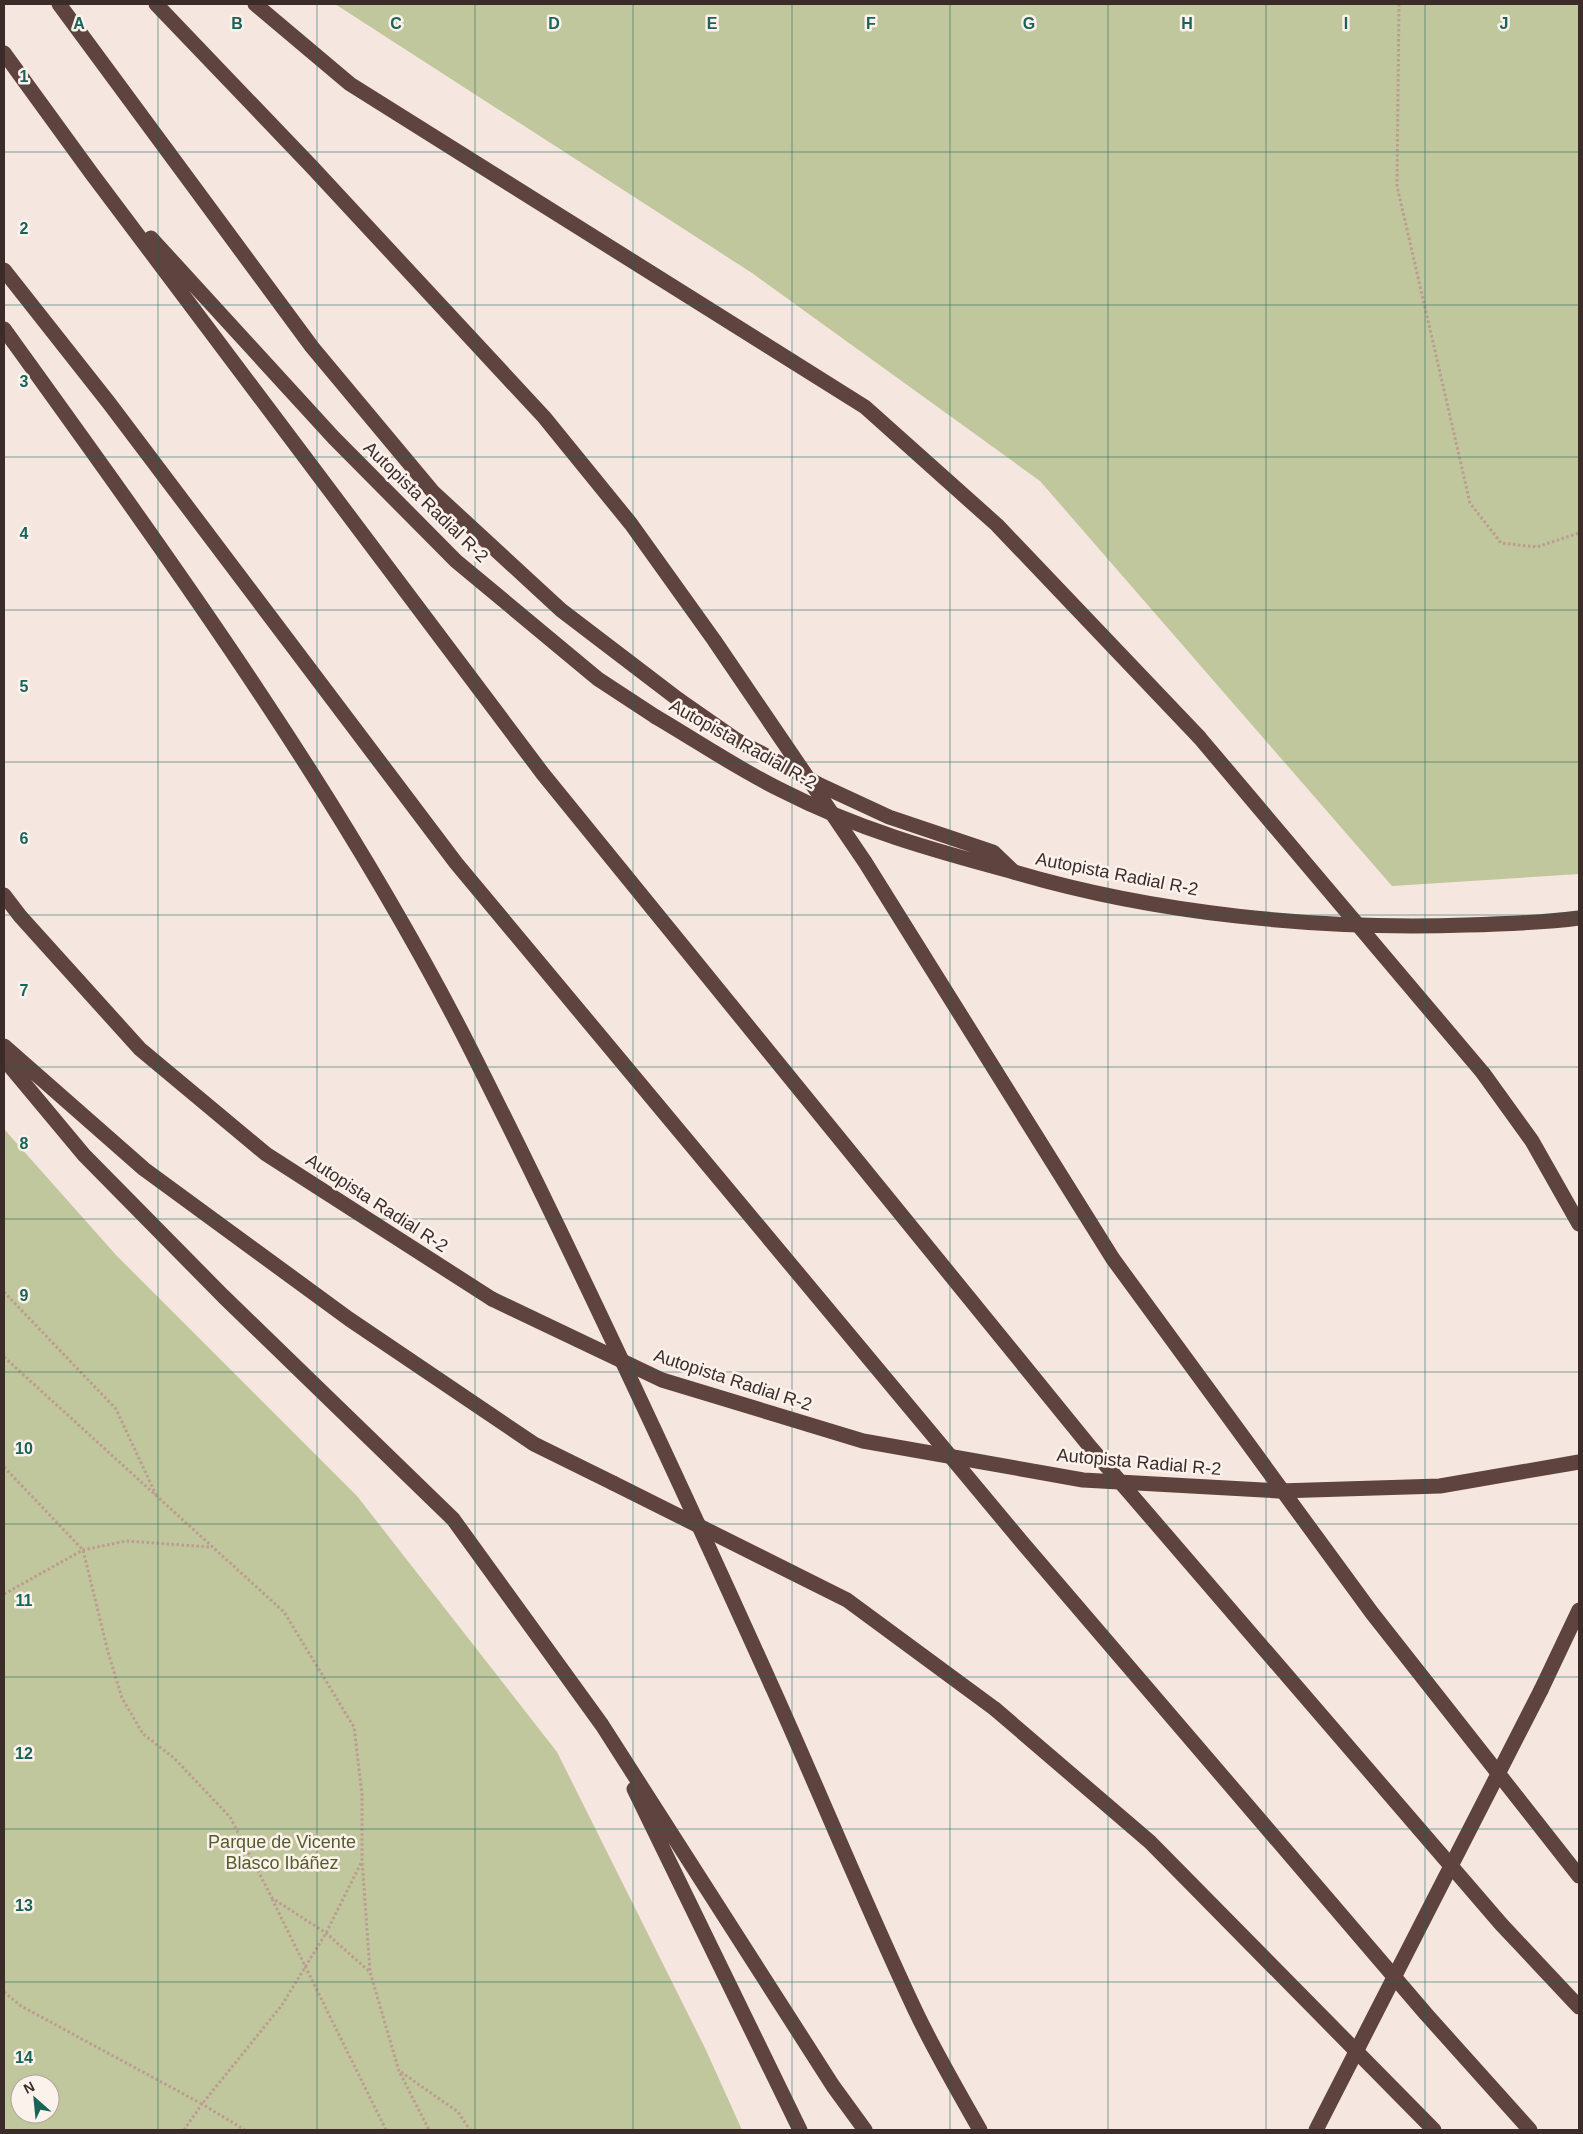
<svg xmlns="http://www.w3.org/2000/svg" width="1583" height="2134" viewBox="0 0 1583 2134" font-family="Arial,sans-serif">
  <rect width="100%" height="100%" fill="#f5e6df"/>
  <path fill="#c1c79c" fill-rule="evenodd" d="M 335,4 L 1579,4 L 1579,874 L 1392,886 L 1040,481 L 752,273 Z
    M 4,1129 L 116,1255 L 357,1496 L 557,1752 L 705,2048 L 742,2130 L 4,2130 ZM 20,2084 L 50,2084 L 50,2114 L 20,2114 Z"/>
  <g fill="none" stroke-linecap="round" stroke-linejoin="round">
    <path stroke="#bc9c92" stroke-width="3" stroke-dasharray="2.5 2.5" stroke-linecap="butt" d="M 1399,4 L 1397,186 L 1470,503 L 1501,543 L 1537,547 L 1579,533
      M 4,1292 L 116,1409 L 157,1497
      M 4,1357 L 284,1612 L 354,1727 L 362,1794 L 362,1860 L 370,1972 L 399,2071 L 429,2130
      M 4,1467 L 83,1550 L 108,1652 L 122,1698 L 143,1734 L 174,1758 L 230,1817 L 272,1898 L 326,1933 L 370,1972
      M 4,1594 L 83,1550 L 126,1541 L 210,1547
      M 272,1899 L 386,2130
      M 4,1992 L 21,2006 L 202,2104 L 282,2005 L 326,1933 L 362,1861
      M 401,2072 L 458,2112 L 470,2130
      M 184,2130 L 202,2104 L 245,2130"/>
    <path stroke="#5e433f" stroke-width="15" d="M 59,4 L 312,347 L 433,492 L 561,610 L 679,700
      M 156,4 L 312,167 L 544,417 L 631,524 L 714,640 L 865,862 L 1113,1259 L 1372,1613 L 1579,1876
      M 255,4 L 350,84 L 865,407 L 997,525 L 1199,737
      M 4,53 L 92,174 L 543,774 L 1091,1448 L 1501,1924 L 1579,2007
      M 151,238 L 334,438 L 456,561 L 598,679 L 656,717
      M 4,270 L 109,403 L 456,863 L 1021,1541 L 1426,2014 L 1530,2130
      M 4,329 C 172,562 345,800 474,1056 C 579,1265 678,1478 774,1691 C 822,1798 866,1906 916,2012 C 935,2052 958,2091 980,2130
      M 1014,872 C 1156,914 1318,930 1466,925 C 1504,924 1542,923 1579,918
      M 4,895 L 20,916 L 140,1049 L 266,1154 L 492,1299
      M 4,1046 L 144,1169 L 349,1319 L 534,1444 L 613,1483
      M 4,1059 L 84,1155 L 223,1296 L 453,1519 L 602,1725 L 833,2086 L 865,2130
      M 1483,1073 L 1532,1141 L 1579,1224
      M 1541,1690 L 1579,1610
      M 995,1709 L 1150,1842 L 1434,2130
      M 634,1789 L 800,2130"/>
    <path stroke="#5e433f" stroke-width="15" d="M 679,700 L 735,739 L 820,785 L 889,817 L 993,852 L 1013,871
      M 656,717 C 697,741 738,769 781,790 C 857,829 932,850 1014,872
      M 1199,737 L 1483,1073
      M 492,1299 L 662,1380 L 863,1441 L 1083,1480 L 1279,1491 L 1440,1486 L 1579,1462
      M 613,1483 L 847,1600 L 995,1709
      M 1316,2130 L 1541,1690"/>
  </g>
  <path fill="none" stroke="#196359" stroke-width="1" stroke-opacity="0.55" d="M 158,4 L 158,2130M 317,4 L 317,2130M 475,4 L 475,2130M 633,4 L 633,2130M 792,4 L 792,2130M 950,4 L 950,2130M 1108,4 L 1108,2130M 1266,4 L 1266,2130M 1425,4 L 1425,2130M 4,152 L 1579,152M 4,305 L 1579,305M 4,457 L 1579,457M 4,610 L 1579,610M 4,762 L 1579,762M 4,915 L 1579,915M 4,1067 L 1579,1067M 4,1219 L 1579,1219M 4,1372 L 1579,1372M 4,1524 L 1579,1524M 4,1677 L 1579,1677M 4,1829 L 1579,1829M 4,1982 L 1579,1982"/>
  <g text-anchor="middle" stroke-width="5" stroke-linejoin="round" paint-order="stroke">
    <g font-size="18" fill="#3c2c29" stroke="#fcf2ec">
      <text transform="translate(426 502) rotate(44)" y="6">Autopista Radial R-2</text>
      <text transform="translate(743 744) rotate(29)" y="6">Autopista Radial R-2</text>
      <text transform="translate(1117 874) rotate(11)" y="6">Autopista Radial R-2</text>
      <text transform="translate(377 1203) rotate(33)" y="6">Autopista Radial R-2</text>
      <text transform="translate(733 1380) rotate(18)" y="6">Autopista Radial R-2</text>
      <text transform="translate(1139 1462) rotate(5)" y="6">Autopista Radial R-2</text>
    </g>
    <g font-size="18" fill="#545d2a" stroke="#fcf2ec">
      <text x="282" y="1848">Parque de Vicente<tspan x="282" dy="21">Blasco Ibáñez</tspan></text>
    </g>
  </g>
  <g font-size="16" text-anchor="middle" font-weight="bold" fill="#196359" stroke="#fcf2ec" stroke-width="5" stroke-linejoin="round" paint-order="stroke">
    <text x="79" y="29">A</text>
    <text x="237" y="29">B</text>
    <text x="396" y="29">C</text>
    <text x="554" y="29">D</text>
    <text x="712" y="29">E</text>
    <text x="871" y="29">F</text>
    <text x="1029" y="29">G</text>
    <text x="1187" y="29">H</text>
    <text x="1346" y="29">I</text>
    <text x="1504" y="29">J</text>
    <text x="24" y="82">1</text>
    <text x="24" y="234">2</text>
    <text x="24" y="387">3</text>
    <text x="24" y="539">4</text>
    <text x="24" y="692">5</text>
    <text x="24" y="844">6</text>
    <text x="24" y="996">7</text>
    <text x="24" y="1149">8</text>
    <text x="24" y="1301">9</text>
    <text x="24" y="1454">10</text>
    <text x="24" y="1606">11</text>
    <text x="24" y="1759">12</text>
    <text x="24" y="1911">13</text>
    <text x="24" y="2063">14</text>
  </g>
  <rect width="1583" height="2134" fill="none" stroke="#3c2c29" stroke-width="10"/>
  <g transform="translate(35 2099) rotate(333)"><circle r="24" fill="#fcf2ec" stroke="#afa39e"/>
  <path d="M0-4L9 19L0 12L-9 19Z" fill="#196359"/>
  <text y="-8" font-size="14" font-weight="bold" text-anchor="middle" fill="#3c2c29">N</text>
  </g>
</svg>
